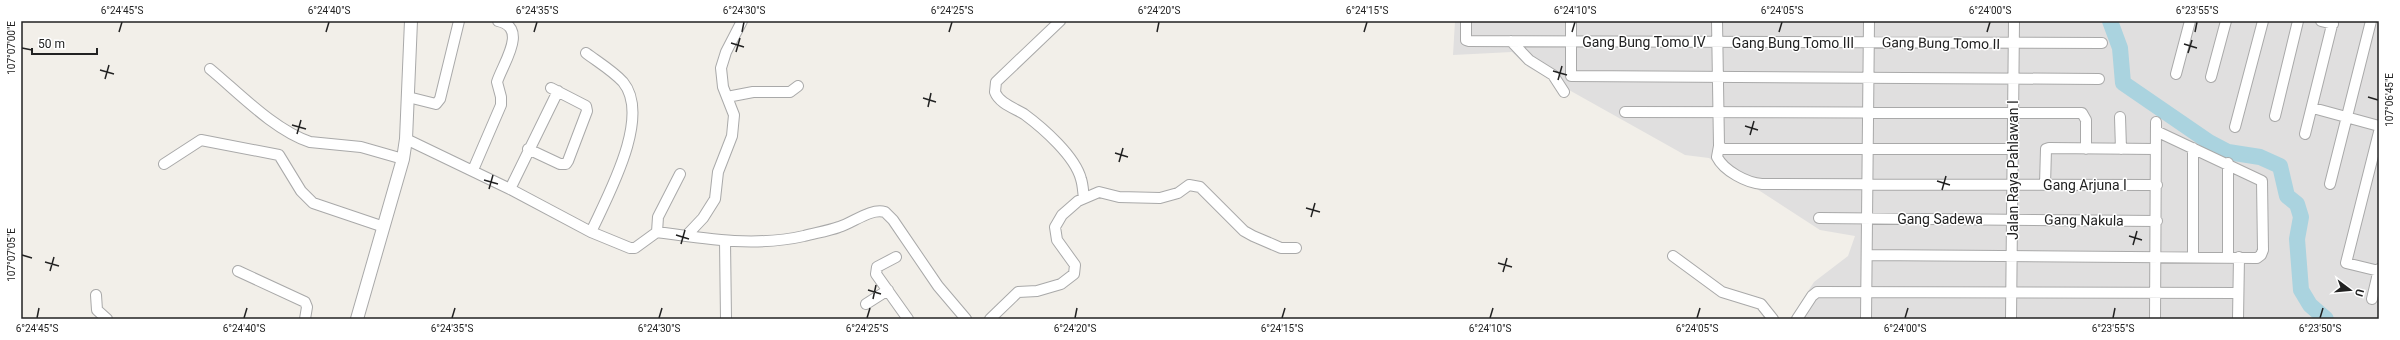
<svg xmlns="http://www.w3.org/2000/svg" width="2400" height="340" viewBox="0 0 2400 340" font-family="Roboto,sans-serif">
  <rect width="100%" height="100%" fill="#f2efe9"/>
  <path fill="#e0dfdf" d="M 1455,21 L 2379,21 L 2379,319 L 1790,319 L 1814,282 L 1848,256 L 1855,236 L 1820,230 L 1709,158 L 1685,155 L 1528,67 L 1512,52 L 1453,55 Z"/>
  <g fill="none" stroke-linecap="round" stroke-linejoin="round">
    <path stroke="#aad3df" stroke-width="16" d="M 2110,21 L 2120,48 L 2123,83 L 2209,142 L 2228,152 L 2260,157 L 2280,166 L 2287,196 L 2297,204 L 2301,217 L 2297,239 L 2301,290 L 2310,305 L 2326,319"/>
    <g stroke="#a9a9a9" stroke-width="12">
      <path id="minor" d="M 1060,21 L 996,82 L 995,92 C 999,103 1014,108 1024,114 C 1043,128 1075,156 1081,179 C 1083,185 1083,192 1084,198
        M 1466,21 L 1466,40 L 1469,41 L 2102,43
        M 1571,21 L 1571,76 L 2099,79
        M 1717,21 L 1719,146 L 1717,157 C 1724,171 1747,183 1762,184 L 2157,185
        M 2321,21 L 2333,24
        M 1511,41 L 1529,60 L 1553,75 L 1564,92
        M 586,53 C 598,62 613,71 623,82 C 652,117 607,197 591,232
        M 210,69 C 239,93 274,130 310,142 L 361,147 L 403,159
        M 2176,74 L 2190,21
        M 2211,77 L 2226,21
        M 408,97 L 436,104 L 440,99 L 459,21
        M 727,97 L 753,92 L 790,92 L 798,86
        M 2313,108 L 2379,126
        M 1625,112 L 2082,113 L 2086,120 L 2086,149
        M 2275,116 L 2298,21
        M 2120,117 L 2121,149
        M 2235,127 L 2263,21
        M 2379,132 L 2346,263 L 2379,271
        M 2305,134 L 2333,21
        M 406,139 L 510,189 L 591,232 L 630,248 L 635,248 L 657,232 C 706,239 755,247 804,236 C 815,233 828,231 839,227 C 853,223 870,208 885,212 L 893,220 L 938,286 L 966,319
        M 1719,146 L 1724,149 L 2013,149
        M 2193,148 L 2193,257
        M 528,149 L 560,164 L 566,164 L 568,161 L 587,111 L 586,106 L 551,88
        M 2228,163 L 2228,256
        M 164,164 L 201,140 L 279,155 L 301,191 L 313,203 L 384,227
        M 473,170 L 501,105 L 501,97 L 497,82 C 503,63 529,28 498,21
        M 2330,184 L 2371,21
        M 2045,185 L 2046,149 L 2049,148 L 2156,149
        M 510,189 L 558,91
        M 1819,218 L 2157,221
        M 657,232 L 658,217 L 680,174
        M 686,236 L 703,218 L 715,199 L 718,172 L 732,136 L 734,115 L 723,87 L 721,68 L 726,52 L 742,21
        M 725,241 L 726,319
        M 1867,255 L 2257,258 L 2261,255 L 2263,250 L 2262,181 L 2156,131
        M 1673,256 L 1722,292 L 1761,304 L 1773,319
        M 896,257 L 877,267 L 876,274 L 908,319
        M 238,271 L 305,302 L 307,307 L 305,319
        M 96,295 L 97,310 L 107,319
        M 2372,299 L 2379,269
        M 866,304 L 888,290
        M 990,319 L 1018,292 L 1037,291 L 1061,284 L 1074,274 L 1075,265 L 1057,240 L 1055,227 L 1062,215 L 1078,201 L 1099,192 L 1119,197 L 1160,198 L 1178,193 L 1189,185 L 1200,187 L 1244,231 L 1253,236 L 1281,248 L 1296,248
        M 1797,319 L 1812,296 L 1817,292 L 2238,293
        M 1866,319 L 1869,21
        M 2011,319 L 2014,21
        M 2155,319 L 2156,122
        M 2238,319 L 2239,257"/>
    </g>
    <g stroke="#a9a9a9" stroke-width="14">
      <path id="tertiary" d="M 357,319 L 403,159 L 406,139 L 411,21"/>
    </g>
    <use href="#minor" stroke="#fff" stroke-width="10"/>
    <use href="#tertiary" stroke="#fff" stroke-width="12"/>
  </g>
  <path fill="none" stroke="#222" stroke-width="1.5" d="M 119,32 L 122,22M 326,32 L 329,22M 534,32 L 537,22M 742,32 L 744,22M 949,32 L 952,22M 1157,32 L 1159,22M 1364,32 L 1367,22M 1572,32 L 1575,22M 1779,32 L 1782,22M 1987,32 L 1990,22M 2195,32 L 2197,22M 731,43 L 744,47M 2184,44 L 2197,48M 22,48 L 32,50M 736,52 L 740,38M 2188,53 L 2192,40M 100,70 L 114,74M 1553,71 L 1567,75M 105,79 L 109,65M 1558,80 L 1562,66M 2368,97 L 2378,100M 923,98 L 936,102M 928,107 L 931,93M 292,125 L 306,129M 1745,126 L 1758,130M 297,134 L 301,120M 1750,135 L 1754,121M 1115,153 L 1128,157M 1119,162 L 1123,148M 484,180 L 498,184M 1937,181 L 1950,185M 489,189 L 493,175M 1942,190 L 1946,176M 1306,208 L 1320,212M 1311,217 L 1315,203M 676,235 L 689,239M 2129,236 L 2142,240M 681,244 L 685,230M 2133,245 L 2137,231M 22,255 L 32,258M 45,262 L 59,266M 1498,263 L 1512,267M 50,271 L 54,257M 1503,272 L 1507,258M 868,290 L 881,294M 873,299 L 876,285M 37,318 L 39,308M 244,318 L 247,308M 452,318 L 455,308M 659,318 L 662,308M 867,318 L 870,308M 1075,318 L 1077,308M 1282,318 L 1285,308M 1490,318 L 1493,308M 1697,318 L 1700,308M 1905,318 L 1908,308M 2113,318 L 2115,308M 2320,318 L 2323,308"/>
  <g text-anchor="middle" stroke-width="3" stroke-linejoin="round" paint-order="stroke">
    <g font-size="14" fill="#222" stroke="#fff">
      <text x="1644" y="47">Gang Bung Tomo IV</text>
      <text x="1793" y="48">Gang Bung Tomo III</text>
      <text transform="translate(1941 43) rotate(1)" y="5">Gang Bung Tomo II</text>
      <text transform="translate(2013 170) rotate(-90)" y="5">Jalan Raya Pahlawan I</text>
      <text x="2085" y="190">Gang Arjuna I</text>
      <text x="1940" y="224">Gang Sadewa</text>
      <text transform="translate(2084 220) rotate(1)" y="5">Gang Nakula</text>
    </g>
  </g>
  <rect width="2400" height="340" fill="none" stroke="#ffffff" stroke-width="44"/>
  <g transform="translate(2350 290) rotate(106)" stroke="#ffffff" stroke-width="3" paint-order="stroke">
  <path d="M0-3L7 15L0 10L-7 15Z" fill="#222222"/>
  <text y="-6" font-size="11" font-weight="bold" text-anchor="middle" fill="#222222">U</text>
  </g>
  <path d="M32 48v6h65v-6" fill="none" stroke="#222222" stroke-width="2"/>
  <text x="38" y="48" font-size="12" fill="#222222" stroke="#ffffff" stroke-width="3" paint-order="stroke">50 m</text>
  <rect x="22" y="22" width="2356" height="296" fill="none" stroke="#222" stroke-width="1.5"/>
  <g font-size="10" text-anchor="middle" fill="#222">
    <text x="122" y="14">6°24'45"S</text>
    <text x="329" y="14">6°24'40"S</text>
    <text x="537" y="14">6°24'35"S</text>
    <text x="744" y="14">6°24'30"S</text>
    <text x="952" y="14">6°24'25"S</text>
    <text x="1159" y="14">6°24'20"S</text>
    <text x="1367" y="14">6°24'15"S</text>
    <text x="1575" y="14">6°24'10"S</text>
    <text x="1782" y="14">6°24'05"S</text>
    <text x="1990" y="14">6°24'00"S</text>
    <text x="2197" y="14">6°23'55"S</text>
    <text transform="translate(11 48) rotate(-90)" y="4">107°07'00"E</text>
    <text transform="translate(2389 100) rotate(-90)" y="4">107°06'45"E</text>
    <text transform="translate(11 255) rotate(-90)" y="4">107°07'05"E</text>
    <text x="37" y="332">6°24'45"S</text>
    <text x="244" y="332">6°24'40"S</text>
    <text x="452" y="332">6°24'35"S</text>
    <text x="659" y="332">6°24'30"S</text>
    <text x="867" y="332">6°24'25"S</text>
    <text x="1075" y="332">6°24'20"S</text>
    <text x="1282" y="332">6°24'15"S</text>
    <text x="1490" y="332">6°24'10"S</text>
    <text x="1697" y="332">6°24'05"S</text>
    <text x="1905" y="332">6°24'00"S</text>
    <text x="2113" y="332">6°23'55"S</text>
    <text x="2320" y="332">6°23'50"S</text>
  </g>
</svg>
